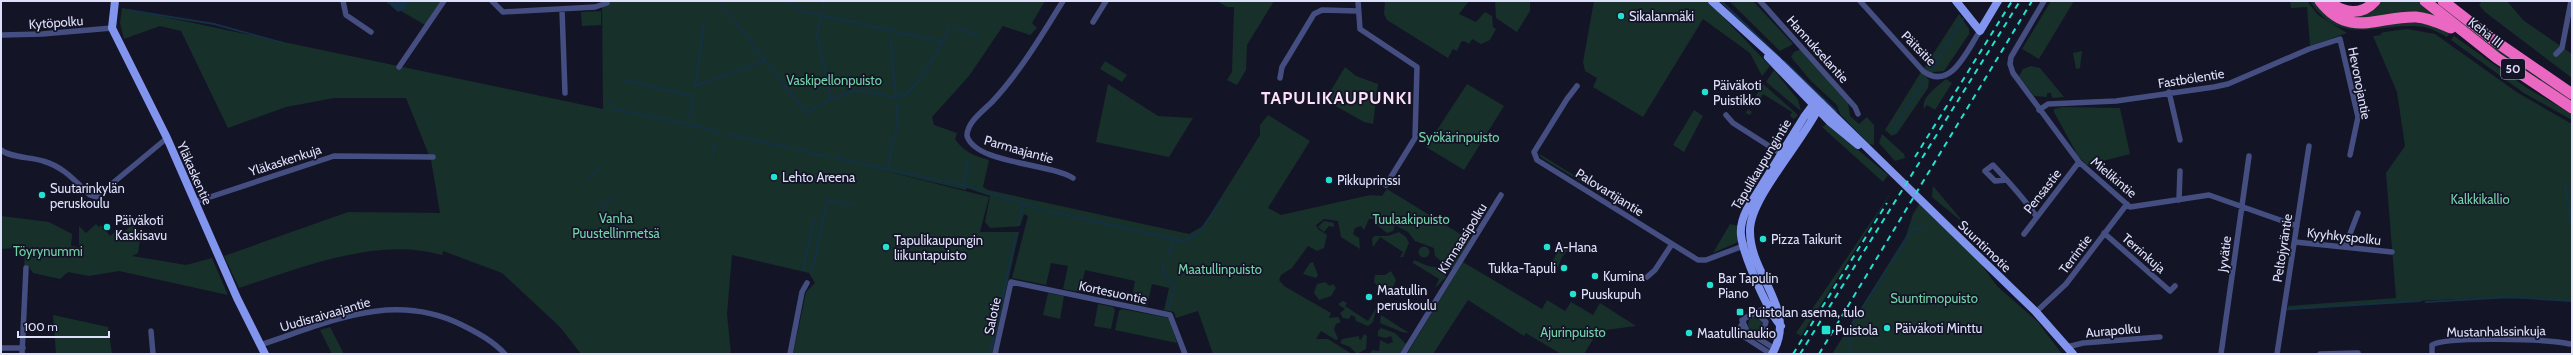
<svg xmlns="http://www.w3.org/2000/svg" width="2573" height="355" viewBox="0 0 2573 355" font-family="Cabin,sans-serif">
  <rect width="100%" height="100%" fill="#141427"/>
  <path fill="#17302a" d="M 384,1 L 441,1 L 425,25 Z
    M 602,1 L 1045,1 L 1032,23 L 1037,28 L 1030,35 L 1003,26 L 969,76 L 932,117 L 934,125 L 957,133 L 955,139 C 964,152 974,156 989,160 L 983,187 L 988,190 L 1189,234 L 1203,226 L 1260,135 L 1260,125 L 1268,115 L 1310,141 L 1268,208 L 1281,215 L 1370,195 L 1382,196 L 1387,189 L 1470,240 L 1453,268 L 1450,269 L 1435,256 L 1434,248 L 1415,241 L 1408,232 L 1395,225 L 1393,231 L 1387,233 L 1377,225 L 1376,219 L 1369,219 L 1364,230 L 1361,226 L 1355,228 L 1353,234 L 1359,238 L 1360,249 L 1341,237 L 1338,221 L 1324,219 L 1316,225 L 1318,229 L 1327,235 L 1324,248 L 1317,251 L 1308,246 L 1292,268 L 1281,275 L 1279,280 L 1284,286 L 1331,313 L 1329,318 L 1338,317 L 1341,322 L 1336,324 L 1334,329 L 1338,339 L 1336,340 L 1321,331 L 1316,339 L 1328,339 L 1352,354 L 1213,354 L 1198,311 L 1176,318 L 1174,312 L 1164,310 L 1169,288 L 1152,284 L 1147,306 L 1131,303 L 1135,281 L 1085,270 L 1080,292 L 1063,289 L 1068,266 L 1051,263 L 1046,285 L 1012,278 L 1028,216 L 1024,214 L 1020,226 L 990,228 L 985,222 L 990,196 L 967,188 L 966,190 L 881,170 L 989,197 L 980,232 L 1019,232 L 992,354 L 793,354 L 806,292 L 815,283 L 809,273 L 732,255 L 727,314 L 731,354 L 581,354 L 560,327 L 502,273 L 443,251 L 442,255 C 378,236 300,268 239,288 L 224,256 L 348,212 L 440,213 L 431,160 L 406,98 L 334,98 L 286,107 L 228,128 L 181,31 L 160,26 L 124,39 L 120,23 L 122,8 L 603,109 Z
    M 1217,1 L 1274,1 L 1247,45 L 1246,70 L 1237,85 L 1227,80 L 1232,72 L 1234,7 L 1227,7 Z
    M 1385,1 L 1469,1 L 1459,14 L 1476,22 L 1485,12 L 1492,16 L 1493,27 L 1496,29 L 1490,40 L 1481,44 L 1472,39 L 1469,44 L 1464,41 L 1461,42 L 1457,51 L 1453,49 L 1448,58 L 1387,20 L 1384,14 Z
    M 1495,1 L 1530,1 L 1530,11 L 1517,32 L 1496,18 Z
    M 1594,1 L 1708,1 L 1770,66 L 1762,76 L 1750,53 L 1703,19 L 1643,117 L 1593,87 L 1597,78 L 1585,71 L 1583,62 Z
    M 1729,1 L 1753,1 L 1793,44 L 1780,51 Z
    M 2051,1 L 2074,1 L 2039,59 L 2022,49 Z
    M 2290,1 L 2307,1 L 2318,15 L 2347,33 L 2310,46 L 2307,7 L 2291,8 Z
    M 2310,1 L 2316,1 L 2331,18 L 2431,24 L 2450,33 L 2447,37 C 2440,33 2432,29 2425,27 C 2381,20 2341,50 2310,1 Z
    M 2382,1 L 2418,1 L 2436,17 L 2358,21 L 2353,17 L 2374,9 Z
    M 2482,1 L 2507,1 L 2523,20 L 2572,54 L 2572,78 L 2485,12 L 2479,5 Z
    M 601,11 L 601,25 L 582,26 L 581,12 Z
    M 2450,11 L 2524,68 L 2572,99 L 2572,103 L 2531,77 L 2447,14 Z
    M 1959,14 L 1969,29 L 1969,34 L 1944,71 L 1933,72 L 1932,74 L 1924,68 Z
    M 2407,29 L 2435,34 L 2518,93 L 2572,124 L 2572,301 C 2477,293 2381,304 2287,310 L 2288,306 L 2396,298 L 2386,173 L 2405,146 L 2397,92 L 2373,36 L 2382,35 L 2380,34 L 2384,32 Z
    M 2454,36 L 2527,88 L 2572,114 L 2572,120 L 2524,93 L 2451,40 Z
    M 1801,49 L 1848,102 L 1850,116 L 1859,124 L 1867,117 L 1874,125 L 1874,145 L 1869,144 L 1840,114 L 1837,105 L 1810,80 L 1791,57 L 1794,52 Z
    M 2082,51 L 2080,68 L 2076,69 L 2073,53 Z
    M 1105,61 L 1127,75 L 1122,82 L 1100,69 Z
    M 2031,66 L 2040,68 L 2064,97 L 2052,98 L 2051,93 L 2047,93 L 2047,97 L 2034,96 L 2019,76 L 2023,69 Z
    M 1345,67 L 1356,76 L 1378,84 L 1373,124 L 1364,122 L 1325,100 Z
    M 1774,70 L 1798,100 L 1801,111 L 1766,82 Z
    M 1921,72 L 1929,80 L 1928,88 L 1898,132 L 1892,136 L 1885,130 Z
    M 1946,79 L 1952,83 L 1935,110 L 1927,105 L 1924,109 C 1921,97 1938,86 1946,79 Z
    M 1108,84 L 1158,116 L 1193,118 L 1169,157 L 1096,142 Z
    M 1467,84 L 1504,106 L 1464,170 L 1426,147 Z
    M 1763,84 L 1798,115 L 1794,119 L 1790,116 L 1792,112 L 1763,94 L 1761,98 L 1757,96 L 1748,109 L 1752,112 L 1750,115 L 1746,113 L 1741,121 Z
    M 2062,107 L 2120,108 L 2130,154 L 2087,165 L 2078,156 L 2054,112 L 2054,109 Z
    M 1694,110 L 1703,116 L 1684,152 L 1673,145 Z
    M 1827,124 L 1888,175 L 1883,182 L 1822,127 Z
    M 1882,134 L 1904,154 L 1905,158 L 1895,161 L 1879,143 Z
    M 1538,153 L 1593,187 L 1593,189 L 1542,158 Z
    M 1933,186 L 1960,218 L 1960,220 L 1932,197 Z
    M 1894,188 L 1801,336 L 1796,333 Z
    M 1920,203 L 1981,264 L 1997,286 L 2037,321 L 2062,354 L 1832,354 L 1906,236 L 1913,214 Z
    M 1,216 L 49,222 L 72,234 L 71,246 L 79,247 L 79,226 L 86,233 L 96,224 L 99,227 L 101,225 L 110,236 L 116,231 L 121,235 L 132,224 L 141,234 L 138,253 L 132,256 L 186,265 L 212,258 L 228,295 L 119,271 L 89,276 L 68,272 L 60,279 L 33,273 L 29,267 L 24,267 L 25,252 L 18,248 L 1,249 Z
    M 1324,221 L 1334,223 L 1334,227 L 1329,226 L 1324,232 L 1318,227 Z
    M 1730,224 L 1738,226 L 1738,242 L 1713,253 Z
    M 1399,232 L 1406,237 L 1409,243 L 1403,257 L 1400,257 L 1403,252 L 1380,237 L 1373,247 L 1372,239 L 1374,236 L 1388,236 Z
    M 1562,245 L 1569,249 L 1562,257 L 1558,267 L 1551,263 Z
    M1418.5 252a5.5 5.5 0 1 1 11 0a5.5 5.5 0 1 1-11 0Z
    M 1414,260 L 1428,266 L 1442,268 L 1446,277 L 1435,288 L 1439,279 L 1413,263 Z
    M 1313,262 L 1318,275 L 1316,278 L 1303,274 L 1310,263 Z
    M 1463,262 L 1542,309 L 1547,300 L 1565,311 L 1571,302 L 1593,315 L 1600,303 L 1636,326 L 1598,331 L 1584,354 L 1561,354 L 1529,335 L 1526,333 L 1524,336 L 1468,300 L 1433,354 L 1407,354 Z
    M 1391,271 L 1396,280 L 1393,287 L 1384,290 L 1379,288 L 1374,282 L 1375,275 L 1385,275 Z
    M 1325,282 L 1330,286 L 1333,284 L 1336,288 L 1331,296 L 1319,300 L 1314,293 L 1317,284 Z
    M 1048,293 L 1064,296 L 1060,319 L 1043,315 Z
    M 1343,301 L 1347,303 L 1345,306 L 1368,321 L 1377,307 L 1373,322 L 1368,326 L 1356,321 L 1355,317 L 1351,315 L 1349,319 L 1343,318 L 1340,313 L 1345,309 L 1338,304 Z
    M 1098,304 L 1113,307 L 1115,310 L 1111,329 L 1094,326 Z
    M 1122,309 L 1169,318 L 1177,343 L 1115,330 L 1119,311 Z
    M 53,315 L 108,327 L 112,354 L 56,354 Z
    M 1381,315 L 1409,333 L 1402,332 L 1380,323 Z
    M1748 324a7 7 0 1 1 14 0a7 7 0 1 1-14 0Z
    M 330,327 L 344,354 L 332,354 L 320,330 Z
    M 1381,328 L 1395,333 L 1406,344 L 1400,354 L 1370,354 L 1372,350 L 1379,351 L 1380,340 L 1388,344 L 1393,342 L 1391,336 L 1385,338 L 1378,336 L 1378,331 Z
    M 1364,334 L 1367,336 L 1366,349 L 1357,354 L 1350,347 L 1340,343 L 1342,339 L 1359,336 L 1359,339 L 1361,340 Z"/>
  <path fill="#143045" d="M 390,1 L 409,1 L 405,9 L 398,12 L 391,6 Z"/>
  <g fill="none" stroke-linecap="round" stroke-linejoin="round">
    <path stroke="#143045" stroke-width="2" d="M 719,1 L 806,113 C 822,104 846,89 865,91 C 878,92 891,100 904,95 C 915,91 944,40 950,27
      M 785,1 L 799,10 L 942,42
      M 824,1 L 817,35 L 831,99
      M 1721,1 L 1780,58
      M 128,10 L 214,24 L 283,43
      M 704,24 L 695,86 L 766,60
      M 955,27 L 979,36
      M 890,36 L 896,96
      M 1784,61 L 1836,111
      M 1931,70 L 1963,19
      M 624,80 L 693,96 L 690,118
      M 609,102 L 611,105
      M 613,109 L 689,124 L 718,132
      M 1896,133 L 1895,126 L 1926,78
      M 726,134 L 790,148
      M 796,149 L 828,157
      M 712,156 L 715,144
      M 835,158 L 980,189
      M 888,169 L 892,144 L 898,126 L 896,104
      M 589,178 L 601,166
      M 2565,184 L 2572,229
      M 964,185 L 968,161
      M 988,192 L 1040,209
      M 600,201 L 607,212
      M 606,203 L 616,197
      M 1044,210 L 1183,241 L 1197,235 L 1222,200
      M 611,218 L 620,228
      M 1018,224 L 1023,204
      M 1168,256 L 1174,239
      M 1164,262 L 1162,271 L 1174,287 L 1169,308
      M 1890,265 L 1912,230 L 1924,227
      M 803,270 L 814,220
      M 812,272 L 827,200 L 854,205
      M 2426,302 L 2510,297 L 2572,301
      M 2289,309 L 2420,301
      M 990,354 L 1016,235
      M 1850,354 L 1849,328 L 1887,270"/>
    <path stroke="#454e80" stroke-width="5.5" d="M 343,1 L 346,15 L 371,32
      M 492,1 L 503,12 L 595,7 L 607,3
      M 1063,1 C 1042,35 1020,72 992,102 C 983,111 967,122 967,136 C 976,164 1050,163 1073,178
      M 1358,1 L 1360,29 L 1417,67 L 1415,138 L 1386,185
      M 1760,1 L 1855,107 L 1858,114
      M 1860,1 L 1923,71 C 1951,92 1967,50 1980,31
      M 2044,1 L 2011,57 L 2010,64 L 2013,73 L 2079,162 L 2130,207 L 2209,195 L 2297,226
      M 562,10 L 565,93
      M 1093,22 L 1106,1
      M 1,35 L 42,34 L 112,28
      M 2556,54 L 2562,48 L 2571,1
      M 399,67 L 444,1
      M 1280,78 L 1282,67 L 1314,14 L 1322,10 L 1358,11
      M 1577,86 L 1567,99 L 1534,152 L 1537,160 L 1698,260 L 1706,260 L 1751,243
      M 2169,92 L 2180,140
      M 2039,110 L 2048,104 L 2116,101 L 2214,87 L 2228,84 L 2309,49 L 2340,39 L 2358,117 L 2350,155
      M 1726,115 L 1733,123 L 1783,155
      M 1,150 C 11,158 31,157 43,161 C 64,167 75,181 90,195 L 96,197 L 167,138
      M 2007,180 L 1995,181 L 1985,171 L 1993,165 C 2008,181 2024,198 2036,216
      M 2179,200 L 2180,171
      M 195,202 L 334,156 L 433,157
      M 2104,233 L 2170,291 L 2175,286
      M 2024,234 L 2079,162
      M 2295,242 L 2392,252
      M 2345,247 L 2358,213
      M 1647,277 L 1655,270 L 1672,244
      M 2036,312 L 2066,284 L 2127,204
      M 1742,320 L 1747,331 L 1775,349
      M 151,331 L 153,354
      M 1755,336 L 1763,331 L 1766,322 L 1756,312
      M 260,345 C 328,323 392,290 462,325 C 478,333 493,341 505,354
      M 2067,347 L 2083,343 L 2160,337
      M 1,348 L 23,348
      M 22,354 L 26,268
      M 790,354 L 802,292 L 807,283
      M 995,354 L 1011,282 L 1170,315 L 1185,354
      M 1403,354 L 1501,195
      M 1771,354 L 1743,336 L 1739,330 L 1745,318 L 1771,305
      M 2221,354 L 2249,156
      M 2277,354 L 2309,146
      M 2320,354 L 2358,353
      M 2432,354 L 2432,345 C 2446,336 2551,339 2570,344"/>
    <path stroke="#8195ef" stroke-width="8" d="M 115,1 L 112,28 L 167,138 L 237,298 L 265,354
      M 1712,1 L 1779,62 L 1971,249 L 2036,312 L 2073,354
      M 1956,1 L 1980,31 L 1998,1
      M 1768,57 L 1830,122 L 1858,145
      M 1781,326 C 1768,312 1743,255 1741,235 C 1740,226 1743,217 1747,209 L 1804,117 L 1813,105 L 1821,103
      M 1772,354 C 1799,309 1749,275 1750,230 C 1750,197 1807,137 1821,103"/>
    <path stroke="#eb68c2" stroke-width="11" d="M 2320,1 C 2349,39 2378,16 2416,17 C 2429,18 2439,23 2451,28
      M 2329,1 C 2343,14 2362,16 2375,1
      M 2425,1 L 2497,58 L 2572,108
      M 2443,1 L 2492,39 L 2572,94"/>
    <path stroke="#22e2cf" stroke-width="2" stroke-dasharray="6 5" stroke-linecap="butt" d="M 1915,157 L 2012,1
      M 1793,354 L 1887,203
      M 1800,354 L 2020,1
      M 1819,354 L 2032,1"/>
  </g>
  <g fill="#22e2cf" stroke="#141427" stroke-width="1.5">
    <circle cx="1621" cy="16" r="4"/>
    <circle cx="1705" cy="92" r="4"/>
    <circle cx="774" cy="177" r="4"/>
    <circle cx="1329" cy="180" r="4"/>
    <circle cx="42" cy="195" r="4"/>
    <circle cx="107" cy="227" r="4"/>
    <circle cx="1763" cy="239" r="4"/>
    <circle cx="886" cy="247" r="4"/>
    <circle cx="1547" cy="247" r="4"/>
    <circle cx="1564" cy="268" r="4"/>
    <circle cx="1595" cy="276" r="4"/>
    <circle cx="1710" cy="285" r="4"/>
    <circle cx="1573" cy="294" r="4"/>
    <circle cx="1369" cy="297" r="4"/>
    <rect x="1736" y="308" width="8" height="8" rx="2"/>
    <circle cx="1887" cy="328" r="4"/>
    <rect x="1821" y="325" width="10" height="10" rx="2"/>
    <circle cx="1689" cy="333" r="4"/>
  </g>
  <g text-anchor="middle" stroke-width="3.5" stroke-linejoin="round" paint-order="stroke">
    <rect fill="#141427" stroke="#a1a3bb" stroke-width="1" x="2501" y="59" width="24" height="20" rx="3"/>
    <g font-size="12" font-weight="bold" fill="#dee0fb">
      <text x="2513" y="73">50</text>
    </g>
    <g font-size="13" fill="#dee0fb" stroke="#141427" text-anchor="start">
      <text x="1629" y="21">Sikalanmäki</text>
      <text x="1713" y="90">Päiväkoti<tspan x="1713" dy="15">Puistikko</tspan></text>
      <text x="782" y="182">Lehto Areena</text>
      <text x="1337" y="185">Pikkuprinssi</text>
      <text x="50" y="193">Suutarinkylän<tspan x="50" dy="15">peruskoulu</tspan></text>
      <text x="115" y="225">Päiväkoti<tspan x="115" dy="15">Kaskisavu</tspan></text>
      <text x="1771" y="244">Pizza Taikurit</text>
      <text x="894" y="245">Tapulikaupungin<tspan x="894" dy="15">liikuntapuisto</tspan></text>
      <text x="1555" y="252">A-Hana</text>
      <text x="1556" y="273" text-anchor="end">Tukka-Tapuli</text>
      <text x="1603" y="281">Kumina</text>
      <text x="1718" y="283">Bar Tapulin<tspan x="1718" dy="15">Piano</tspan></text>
      <text x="1377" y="295">Maatullin<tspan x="1377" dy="15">peruskoulu</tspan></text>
      <text x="1581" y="299">Puuskupuh</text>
      <text x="1748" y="317">Puistolan asema, tulo</text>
      <text x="1895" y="333">Päiväkoti Minttu</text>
      <text x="1835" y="335">Puistola</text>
      <text x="1697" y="338">Maatullinaukio</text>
    </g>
    <g font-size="13" fill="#dee0fb" stroke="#141427">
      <text transform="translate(56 22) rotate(-4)" y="5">Kytöpolku</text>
      <text transform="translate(2486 32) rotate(38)" y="5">Kehä III</text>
      <text transform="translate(1919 48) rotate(45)" y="5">Päitsitie</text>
      <text transform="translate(1818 49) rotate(48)" y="5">Hannukselantie</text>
      <text transform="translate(2191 78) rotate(-9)" y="5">Fastbölentie</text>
      <text transform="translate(2360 83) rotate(79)" y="5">Hevonojantie</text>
      <text transform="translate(1019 149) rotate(16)" y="5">Parmaajantie</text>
      <text transform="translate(285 160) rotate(-18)" y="5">Yläkaskenkuja</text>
      <text transform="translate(1761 164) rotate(-59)" y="5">Tapulikaupungintie</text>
      <text transform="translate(195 173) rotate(66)" y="5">Yläkaskentie</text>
      <text transform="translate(2114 177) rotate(40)" y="5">Mielikintie</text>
      <text transform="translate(2042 191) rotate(-52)" y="5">Pensastie</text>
      <text transform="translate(1610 192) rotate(32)" y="5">Palovartijantie</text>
      <text transform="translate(2344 236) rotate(6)" y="5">Kyyhkyspolku</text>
      <text transform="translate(1462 238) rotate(-58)" y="5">Kimnaasipolku</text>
      <text transform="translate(1985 246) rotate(44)" y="5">Suuntimotie</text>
      <text transform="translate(2282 248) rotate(-81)" y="5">Peltojyräntie</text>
      <text transform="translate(2144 253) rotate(41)" y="5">Terrinkuja</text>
      <text transform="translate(2075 254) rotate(-53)" y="5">Terrintie</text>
      <text transform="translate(2224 254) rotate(-83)" y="5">Jyvätie</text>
      <text transform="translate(1113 292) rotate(12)" y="5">Kortesuontie</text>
      <text transform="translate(325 314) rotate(-16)" y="5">Uudisraivaajantie</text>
      <text transform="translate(992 316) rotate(-78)" y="5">Salotie</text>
      <text transform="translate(2113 330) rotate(-5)" y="5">Aurapolku</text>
      <text transform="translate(2496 331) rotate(-1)" y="5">Mustanhalssinkuja</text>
    </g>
    <g font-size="13" fill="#72d3a7" stroke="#141427">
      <text x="834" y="85">Vaskipellonpuisto</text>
      <text x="1459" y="142">Syökärinpuisto</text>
      <text x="2480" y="204">Kalkkikallio</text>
      <text x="616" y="223">Vanha<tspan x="616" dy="15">Puustellinmetsä</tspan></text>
      <text x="1411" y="224">Tuulaakipuisto</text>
      <text x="48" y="256">Töyrynummi</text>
      <text x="1220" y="274">Maatullinpuisto</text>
      <text x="1934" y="303">Suuntimopuisto</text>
      <text x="1573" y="337">Ajurinpuisto</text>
    </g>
    <g font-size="17" font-weight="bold" letter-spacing="1" fill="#fbe0f7" stroke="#141427">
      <text x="1337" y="104">TAPULIKAUPUNKI</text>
    </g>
  </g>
  <rect width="2573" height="355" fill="none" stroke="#dee0fb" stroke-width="4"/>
  <path d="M18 331v6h91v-6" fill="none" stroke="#dee0fb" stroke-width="2"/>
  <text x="24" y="331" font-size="12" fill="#dee0fb" stroke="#141427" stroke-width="3" paint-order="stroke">100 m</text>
</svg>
